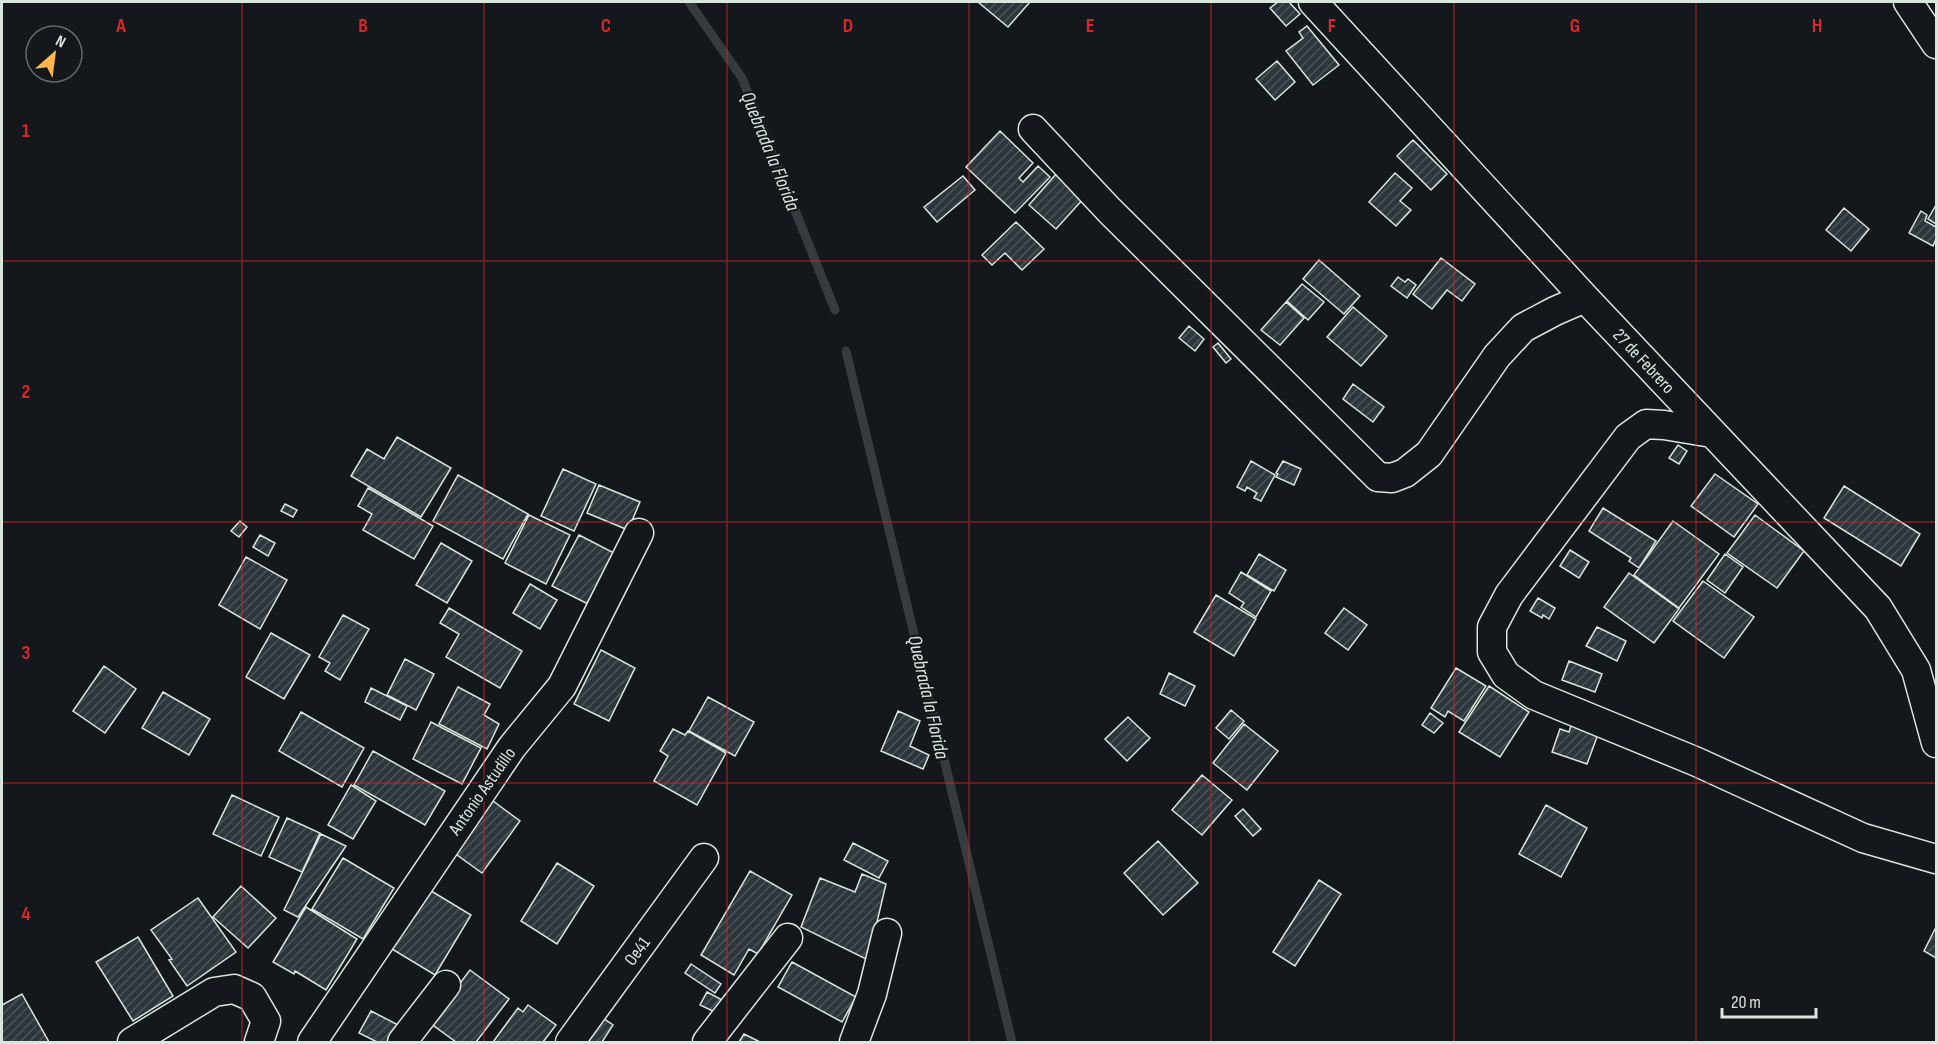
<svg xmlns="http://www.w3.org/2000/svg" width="1938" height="1044" viewBox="0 0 1938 1044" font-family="'Sofia Sans Condensed',sans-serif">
  <defs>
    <pattern id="building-hatch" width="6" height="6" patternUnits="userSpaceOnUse" patternTransform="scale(1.5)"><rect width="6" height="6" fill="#2c363c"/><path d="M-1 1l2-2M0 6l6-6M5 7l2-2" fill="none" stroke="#4a5358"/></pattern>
  </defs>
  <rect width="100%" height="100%" fill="#14181c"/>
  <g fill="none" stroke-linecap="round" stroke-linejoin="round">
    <path stroke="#363b3e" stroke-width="9" d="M 689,2 L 742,78 L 835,310
      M 846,351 L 1012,1042"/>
  </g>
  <path fill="url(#building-hatch)" stroke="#d8e6dc" stroke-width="1.5" d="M 978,2 L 1030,2 L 1008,27 Z
    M 1278,2 L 1289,2 L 1300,14 L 1286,26 L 1270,8 Z
    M 1307,26 L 1339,65 L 1313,85 L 1286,51 L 1303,38 L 1299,32 Z
    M 1277,61 L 1295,82 L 1275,100 L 1256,79 Z
    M 1000,131 L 1033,163 L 1019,178 L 1023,182 L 1038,166 L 1050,177 L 1015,213 L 966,167 Z
    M 1413,140 L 1447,174 L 1431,190 L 1397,156 Z
    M 1395,173 L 1412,188 L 1400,201 L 1411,210 L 1396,226 L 1369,202 Z
    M 1056,174 L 1084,198 L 1056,229 L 1029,205 Z
    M 963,176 L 975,190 L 937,222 L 924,207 Z
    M 1936,205 L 1936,224 L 1928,219 Z
    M 1844,208 L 1869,229 L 1851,251 L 1826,230 Z
    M 1921,211 L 1927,215 L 1925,221 L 1936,227 L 1936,239 L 1933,246 L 1909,233 Z
    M 1016,222 L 1044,249 L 1022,270 L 1005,253 L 992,265 L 982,255 Z
    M 1441,258 L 1475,284 L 1462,301 L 1447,290 L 1432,309 L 1413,294 Z
    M 1319,260 L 1360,296 L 1344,314 L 1303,279 Z
    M 1398,277 L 1405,282 L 1408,279 L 1416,285 L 1407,298 L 1391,286 Z
    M 1302,284 L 1324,302 L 1308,320 L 1287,301 Z
    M 1286,302 L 1304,318 L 1280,345 L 1261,330 Z
    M 1353,307 L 1387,336 L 1361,366 L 1327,337 Z
    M 1189,326 L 1204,339 L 1195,351 L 1179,338 Z
    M 1218,343 L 1231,359 L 1226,363 L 1213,347 Z
    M 1353,384 L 1384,407 L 1373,422 L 1343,399 Z
    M 397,437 L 451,468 L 421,517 L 351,476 L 367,449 L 384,459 Z
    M 1678,445 L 1687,451 L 1679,464 L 1669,458 Z
    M 1251,461 L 1275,475 L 1261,501 L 1254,498 L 1257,493 L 1247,487 L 1245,491 L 1237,487 Z
    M 1283,461 L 1301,469 L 1294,485 L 1276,477 L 1278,474 L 1276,473 Z
    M 563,469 L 596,484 L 574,531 L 541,516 Z
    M 1715,474 L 1758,504 L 1734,537 L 1691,506 Z
    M 458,475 L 528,514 L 503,559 L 433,521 Z
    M 599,485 L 640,502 L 628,530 L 587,513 Z
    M 1844,486 L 1920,534 L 1901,566 L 1824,518 Z
    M 368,488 L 433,526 L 414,559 L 363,530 L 372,514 L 358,506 Z
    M 285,504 L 297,510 L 293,517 L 281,511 Z
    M 1603,508 L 1656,541 L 1639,568 L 1629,561 L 1631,558 L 1589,531 Z
    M 529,515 L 570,535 L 546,584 L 505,563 Z
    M 1755,515 L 1804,551 L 1777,588 L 1727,553 Z
    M 240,521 L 247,527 L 239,537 L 231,531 Z
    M 1673,521 L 1719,554 L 1679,608 L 1634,575 Z
    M 260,535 L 275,543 L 268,556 L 253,547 Z
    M 579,535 L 616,554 L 590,605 L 552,586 Z
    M 441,543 L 472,561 L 447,603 L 416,585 Z
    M 1570,550 L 1589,562 L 1579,578 L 1560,566 Z
    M 1259,554 L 1286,570 L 1274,591 L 1247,575 Z
    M 1725,554 L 1743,567 L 1725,593 L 1707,580 Z
    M 246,557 L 287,580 L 260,629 L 219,605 Z
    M 1241,572 L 1271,591 L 1256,617 L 1241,607 L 1244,603 L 1229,593 Z
    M 1629,573 L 1679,609 L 1654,643 L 1604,607 Z
    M 1703,581 L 1754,617 L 1724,658 L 1673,621 Z
    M 530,584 L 557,600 L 540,629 L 513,613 Z
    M 1216,595 L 1256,619 L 1234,656 L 1194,632 Z
    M 1538,598 L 1555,608 L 1549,619 L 1543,615 L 1542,618 L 1530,611 Z
    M 449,608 L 522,651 L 500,688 L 446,657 L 459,634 L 440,623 Z
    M 1344,608 L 1367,625 L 1348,650 L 1325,633 Z
    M 343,615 L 369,629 L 340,680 L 325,671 L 330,663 L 319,657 Z
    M 1597,627 L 1626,641 L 1617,661 L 1586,646 Z
    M 271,633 L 310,655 L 284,699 L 246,677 Z
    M 601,650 L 635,668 L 609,721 L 574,704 Z
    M 405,659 L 434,674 L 416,710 L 387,695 Z
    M 1569,661 L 1602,674 L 1595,692 L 1562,680 Z
    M 104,666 L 136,689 L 105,733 L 73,711 Z
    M 1456,668 L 1486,686 L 1464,721 L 1448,711 L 1445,717 L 1431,708 Z
    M 1169,673 L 1195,686 L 1185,706 L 1160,694 Z
    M 1489,686 L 1529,712 L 1500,757 L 1459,732 Z
    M 458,687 L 490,704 L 484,715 L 499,724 L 487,749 L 439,724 Z
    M 371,688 L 407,706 L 400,720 L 365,702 Z
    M 163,692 L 210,719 L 189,755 L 142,728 Z
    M 708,697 L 754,722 L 735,756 L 689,731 Z
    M 1231,710 L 1244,721 L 1229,739 L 1216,728 Z
    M 898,711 L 920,721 L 910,746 L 929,755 L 923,769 L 881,751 Z
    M 301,712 L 364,748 L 342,787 L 279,751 Z
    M 1430,713 L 1443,723 L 1434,733 L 1422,725 Z
    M 1128,717 L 1150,738 L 1127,761 L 1105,739 Z
    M 1574,717 L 1601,726 L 1587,764 L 1552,752 L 1560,729 L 1569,732 Z
    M 431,722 L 481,748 L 462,784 L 413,759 Z
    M 1244,724 L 1278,751 L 1247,790 L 1213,763 Z
    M 673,729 L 685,735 L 688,731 L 726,753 L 697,805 L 654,781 L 668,756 L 660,751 Z
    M 373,751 L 445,791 L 425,825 L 354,785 Z
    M 1202,775 L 1232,800 L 1202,835 L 1172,810 Z
    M 351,785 L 376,801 L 353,839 L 328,825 Z
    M 481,792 L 520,821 L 482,873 L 442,844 Z
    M 232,795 L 279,817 L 261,856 L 213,834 Z
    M 1546,805 L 1587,828 L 1561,877 L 1519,854 Z
    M 1243,809 L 1261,829 L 1253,836 L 1235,816 Z
    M 287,818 L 320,833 L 302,872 L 269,857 Z
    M 321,834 L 346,846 L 298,917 L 284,910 Z
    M 1158,841 L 1198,883 L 1163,915 L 1124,873 Z
    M 853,843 L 888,861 L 879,878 L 844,860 Z
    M 343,858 L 394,888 L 363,939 L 312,909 Z
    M 557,863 L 594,886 L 557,944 L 521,921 Z
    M 750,871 L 792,895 L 758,954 L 749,949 L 734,975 L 701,955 Z
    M 862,874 L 886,884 L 868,960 L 801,927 L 820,878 L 855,892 Z
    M 1319,880 L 1341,894 L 1295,966 L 1273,952 Z
    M 241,886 L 276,918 L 248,948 L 213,917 Z
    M 423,886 L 471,915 L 435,975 L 387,946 Z
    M 198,898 L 236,952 L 187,986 L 169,960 L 172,959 L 151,930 Z
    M 306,907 L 357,939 L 326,990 L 295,971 L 294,974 L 273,962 Z
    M 1936,927 L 1936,958 L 1924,951 Z
    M 138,937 L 173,996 L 133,1021 L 96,962 Z
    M 792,962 L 856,997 L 842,1022 L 778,987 Z
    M 691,964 L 721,984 L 715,993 L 685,973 Z
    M 470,970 L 509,999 L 476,1042 L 456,1042 L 430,1023 Z
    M 707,992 L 724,1001 L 717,1013 L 700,1005 Z
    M 22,994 L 49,1042 L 2,1042 L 2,1005 Z
    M 528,1005 L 556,1025 L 543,1042 L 493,1042 L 518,1008 L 523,1012 Z
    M 371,1011 L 404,1028 L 397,1042 L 377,1042 L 359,1033 Z
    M 597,1014 L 613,1025 L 602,1042 L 581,1042 Z
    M 744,1034 L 760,1042 L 739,1042 Z"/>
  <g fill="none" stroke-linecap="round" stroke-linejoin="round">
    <g stroke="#d8e6dc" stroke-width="31">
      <path id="minor" d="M 1313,2 L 1585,298 L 1878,608 L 1916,670 L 1936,743
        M 1908,2 L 1936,44
        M 1033,129 L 1109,210 L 1378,477 L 1392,478 L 1405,473 L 1429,454 L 1497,356 L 1523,328 L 1555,311 L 1585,298
        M 1712,433 L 1664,425 L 1646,424 L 1628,437 L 1509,595 L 1492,627 L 1492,652 L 1506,675 L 1534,695 L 1697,762 L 1863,838 L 1936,859
        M 132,1042 L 214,992 L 234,989 L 252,997 L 266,1021 L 259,1042
        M 312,1042 L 512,747 L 562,686 L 639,533
        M 402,1042 L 446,985
        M 570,1042 L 704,858
        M 707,1042 L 788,938
        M 854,1042 L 872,994 L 887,933"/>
    </g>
    <use href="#minor" stroke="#14181c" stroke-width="28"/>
  </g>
  <path fill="none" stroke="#d62828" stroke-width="1.5" stroke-opacity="0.55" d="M 242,2 L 242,1042M 484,2 L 484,1042M 727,2 L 727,1042M 969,2 L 969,1042M 1211,2 L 1211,1042M 1454,2 L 1454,1042M 1696,2 L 1696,1042M 2,261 L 1936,261M 2,522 L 1936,522M 2,783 L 1936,783"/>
  <g text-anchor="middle" stroke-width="4.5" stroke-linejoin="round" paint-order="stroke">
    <g font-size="18" fill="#d8e6dc" stroke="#14181c">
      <text transform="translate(1644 361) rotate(47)" y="6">27 de Febrero</text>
      <text transform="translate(482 791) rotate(-55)" y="6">Antonio Astudillo</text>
      <text transform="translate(637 951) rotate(-54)" y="6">Oe41</text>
    </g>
    <g font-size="20" font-style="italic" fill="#d8e6dc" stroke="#14181c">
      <text transform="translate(771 151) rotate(68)" y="7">Quebrada la Florida</text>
      <text transform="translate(929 697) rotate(77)" y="7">Quebrada la Florida</text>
    </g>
  </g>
  <g font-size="20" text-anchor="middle" font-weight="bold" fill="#d62828" stroke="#14181c" stroke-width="4.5" stroke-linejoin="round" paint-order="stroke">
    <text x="121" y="32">A</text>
    <text x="363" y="32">B</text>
    <text x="606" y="32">C</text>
    <text x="848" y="32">D</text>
    <text x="1090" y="32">E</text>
    <text x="1332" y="32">F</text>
    <text x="1575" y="32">G</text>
    <text x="1817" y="32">H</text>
    <text x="26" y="137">1</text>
    <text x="26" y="398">2</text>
    <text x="26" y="659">3</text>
    <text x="26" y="920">4</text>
  </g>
  <rect width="1938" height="1044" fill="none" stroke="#d8e6dc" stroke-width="6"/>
  <g transform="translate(54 54) rotate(28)"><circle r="28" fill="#14181c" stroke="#626a69" stroke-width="1.5"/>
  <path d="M0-4.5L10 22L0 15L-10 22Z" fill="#ffb74d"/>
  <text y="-9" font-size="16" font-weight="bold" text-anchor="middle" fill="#d8e6dc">N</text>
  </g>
  <path d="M1722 1008v9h94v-9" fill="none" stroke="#d8e6dc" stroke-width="3"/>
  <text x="1731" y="1008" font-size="18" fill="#d8e6dc" stroke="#14181c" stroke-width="4.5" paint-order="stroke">20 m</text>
</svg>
